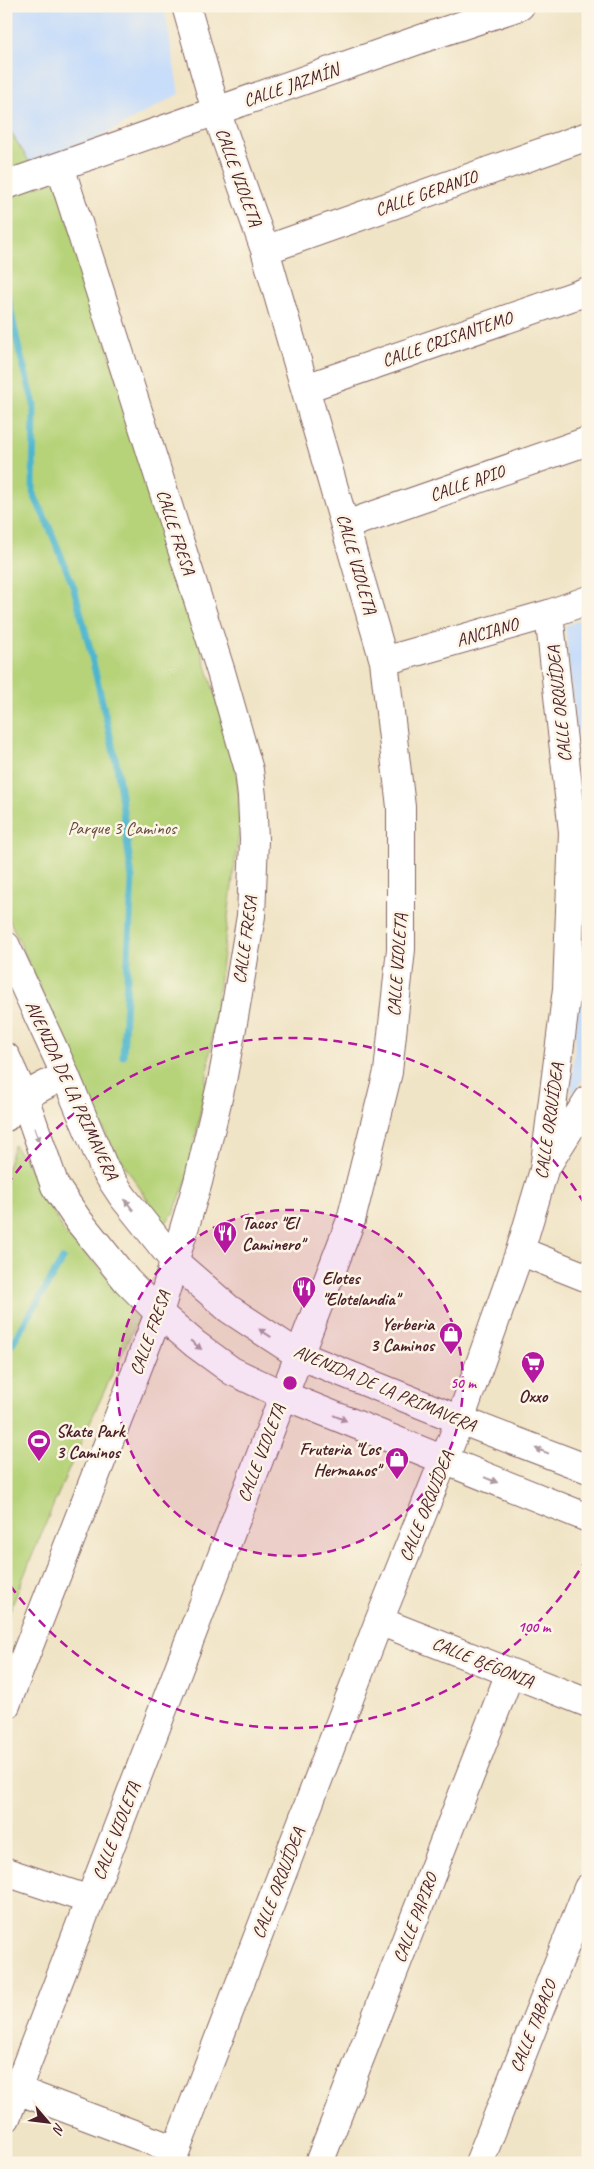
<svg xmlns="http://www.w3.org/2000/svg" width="594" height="2169" viewBox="0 0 594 2169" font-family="Caveat,sans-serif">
  <rect width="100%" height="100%" fill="#fcf5e5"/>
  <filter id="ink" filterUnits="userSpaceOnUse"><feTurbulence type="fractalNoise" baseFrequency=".02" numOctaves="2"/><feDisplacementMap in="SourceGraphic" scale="10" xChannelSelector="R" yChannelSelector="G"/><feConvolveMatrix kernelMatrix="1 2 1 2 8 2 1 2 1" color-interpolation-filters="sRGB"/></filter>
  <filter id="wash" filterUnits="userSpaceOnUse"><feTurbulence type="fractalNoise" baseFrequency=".0096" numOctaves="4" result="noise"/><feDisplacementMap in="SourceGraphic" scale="20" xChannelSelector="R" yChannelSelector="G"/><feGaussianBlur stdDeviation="1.12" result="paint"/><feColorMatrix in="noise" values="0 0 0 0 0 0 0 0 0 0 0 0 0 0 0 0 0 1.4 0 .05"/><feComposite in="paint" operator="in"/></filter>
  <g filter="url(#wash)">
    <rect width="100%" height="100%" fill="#f0e4c6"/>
    <path fill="#c8ddf9" d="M 6,6 L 164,6 L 179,94 L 36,172 L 6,125 Z
      M 588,617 L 588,837 L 565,626 Z
      M 588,843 L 588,1072 L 571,1096 L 580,975 Z"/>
    <path fill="#b6d379" stroke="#807952" d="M 6,125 L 36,172 L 6,188 Z
      M 56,181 L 235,759 L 239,797 L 239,833 L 206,1083 L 188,1177 L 174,1212 L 164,1225 L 110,1143 L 6,912 L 6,195 Z
      M 14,1145 L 32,1171 L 64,1232 L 142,1312 C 92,1414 47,1516 6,1621 L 6,1172 Z"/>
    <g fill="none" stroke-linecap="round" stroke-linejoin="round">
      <path stroke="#4eb6cd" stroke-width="7" d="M 6,288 L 19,350 L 34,404 L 33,493 L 50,529 L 74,588 L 89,645 L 117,766 L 132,879 L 123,1056
        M 6,1354 L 63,1259"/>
    </g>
  </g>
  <g filter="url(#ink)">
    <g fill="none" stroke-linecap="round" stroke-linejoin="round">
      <g stroke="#846461" stroke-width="30">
        <path id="minor" d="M 6,185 L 424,38 L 520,6
          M 265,250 L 588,136
          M 306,388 L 588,291
          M 346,525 L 588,441
          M 384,661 L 549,614 L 588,600
          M 6,1117 C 19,1095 43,1087 65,1075
          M 549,1162 L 588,1100
          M 520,1251 L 588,1278
          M 379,1621 L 588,1703
          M 6,1705 L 159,1313 L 198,1182 L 222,1081 L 234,1017 L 251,916 L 254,840 L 252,797 L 249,770 L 221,672 L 60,166
          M 6,1872 L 90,1900
          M 17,2090 L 176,2150
          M 6,2118 L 351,1220 L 388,1072 L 401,949 L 401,807 L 384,661 L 265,250 L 216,111 L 186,6
          M 171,2163 L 379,1621 L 460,1420 L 520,1251 L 544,1170 L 567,989 L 573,832 L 549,614
          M 319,2163 L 510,1673
          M 479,2163 L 588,1888"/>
      </g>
      <g stroke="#846461" stroke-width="30">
        <path id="tertiary" d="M 6,946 L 60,1063 L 105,1170 L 123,1197 L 175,1262 L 229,1309 L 299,1355 L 460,1420 L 588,1469
          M 6,1057 L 24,1097 L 55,1186 L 78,1220 L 127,1281 L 159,1313 L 195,1344 L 232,1371 L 283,1395 L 588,1518"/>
      </g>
      <use href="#minor" stroke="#fff" stroke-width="28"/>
      <use href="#tertiary" stroke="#fff" stroke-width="28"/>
    </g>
    <defs><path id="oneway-solid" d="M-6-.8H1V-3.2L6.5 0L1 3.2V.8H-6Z" transform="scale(1.25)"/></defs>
    <g fill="#ae9aa0">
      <use href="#oneway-solid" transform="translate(37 1135) rotate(70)"/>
      <use href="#oneway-solid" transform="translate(129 1205) rotate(-128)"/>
      <use href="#oneway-solid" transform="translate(265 1333) rotate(-147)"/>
      <use href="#oneway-solid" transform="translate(196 1345) rotate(38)"/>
      <use href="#oneway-solid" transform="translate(340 1418) rotate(23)"/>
      <use href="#oneway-solid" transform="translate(542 1451) rotate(-159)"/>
      <use href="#oneway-solid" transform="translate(491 1480) rotate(22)"/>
    </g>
  </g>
  <circle cx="290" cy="1383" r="173" fill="#b5179e" fill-opacity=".12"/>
  <g fill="none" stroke="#b5179e" stroke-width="2.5" stroke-dasharray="9 6">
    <circle cx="290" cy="1383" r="173"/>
    <path d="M587 1558A345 345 0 0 1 7 1581M7 1185A345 345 0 0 1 587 1208"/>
  </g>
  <defs>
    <g id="restaurant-pin" transform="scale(1.25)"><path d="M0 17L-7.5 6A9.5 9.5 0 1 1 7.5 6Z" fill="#b5179e" stroke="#fcf5e5"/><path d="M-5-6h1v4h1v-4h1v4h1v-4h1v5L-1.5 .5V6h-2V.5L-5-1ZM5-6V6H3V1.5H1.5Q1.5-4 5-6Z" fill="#fff"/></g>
    <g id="shop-pin" transform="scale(1.25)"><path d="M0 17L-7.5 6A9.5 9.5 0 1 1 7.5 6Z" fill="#b5179e" stroke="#fcf5e5"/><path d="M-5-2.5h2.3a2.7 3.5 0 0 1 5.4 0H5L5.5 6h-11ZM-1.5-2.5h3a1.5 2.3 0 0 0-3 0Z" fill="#fff"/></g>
    <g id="supermarket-pin" transform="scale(1.25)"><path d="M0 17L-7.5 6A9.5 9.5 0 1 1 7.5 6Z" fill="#b5179e" stroke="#fcf5e5"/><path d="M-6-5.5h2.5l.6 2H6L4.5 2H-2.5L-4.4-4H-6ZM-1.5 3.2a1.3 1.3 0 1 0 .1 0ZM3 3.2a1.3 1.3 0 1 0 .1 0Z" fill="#fff"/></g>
    <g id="stadium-pin" transform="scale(1.25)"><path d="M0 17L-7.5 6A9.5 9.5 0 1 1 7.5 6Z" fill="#b5179e" stroke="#fcf5e5"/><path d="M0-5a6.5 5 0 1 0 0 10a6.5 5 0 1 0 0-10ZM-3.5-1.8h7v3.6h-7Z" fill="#fff"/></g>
  </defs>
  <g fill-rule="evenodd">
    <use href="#restaurant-pin" x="225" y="1233"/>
    <use href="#restaurant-pin" x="304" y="1288"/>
    <use href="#shop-pin" x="451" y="1334"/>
    <use href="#supermarket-pin" x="533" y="1363"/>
    <use href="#stadium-pin" x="39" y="1441"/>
    <use href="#shop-pin" x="397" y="1459"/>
  </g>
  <g text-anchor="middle" stroke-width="5" stroke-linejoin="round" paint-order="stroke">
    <g font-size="18" fill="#4a1f2b" stroke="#fcf5e5">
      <text transform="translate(291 85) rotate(-19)" y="6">CALLE JAZMÍN</text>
      <text transform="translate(239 177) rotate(70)" y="6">CALLE VIOLETA</text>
      <text transform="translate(426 193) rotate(-19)" y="6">CALLE GERANIO</text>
      <text transform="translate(447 339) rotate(-19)" y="6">CALLE CRISANTEMO</text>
      <text transform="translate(467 483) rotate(-19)" y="6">CALLE APIO</text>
      <text transform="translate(176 532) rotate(72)" y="6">CALLE FRESA</text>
      <text transform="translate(357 564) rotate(74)" y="6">CALLE VIOLETA</text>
      <text transform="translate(487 632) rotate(-16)" y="6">ANCIANO</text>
      <text transform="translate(559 704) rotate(-96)" y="6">CALLE ORQUÍDEA</text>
      <text transform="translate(245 940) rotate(-82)" y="6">CALLE FRESA</text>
      <text transform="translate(397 965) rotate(-86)" y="6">CALLE VIOLETA</text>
      <text transform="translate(72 1090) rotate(65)" y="6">AVENIDA DE LA PRIMAVERA</text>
      <text transform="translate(549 1121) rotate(-82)" y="6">CALLE ORQUÍDEA</text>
      <text transform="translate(150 1333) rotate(-70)" y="6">CALLE FRESA</text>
      <text transform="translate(385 1388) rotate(23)" y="6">AVENIDA DE LA PRIMAVERA</text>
      <text transform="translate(261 1453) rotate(-69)" y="6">CALLE VIOLETA</text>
      <text transform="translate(426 1506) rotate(-68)" y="6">CALLE ORQUÍDEA</text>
      <text transform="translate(483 1662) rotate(22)" y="6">CALLE BEGONIA</text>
      <text transform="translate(116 1831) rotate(-69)" y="6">CALLE VIOLETA</text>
      <text transform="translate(278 1883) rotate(-69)" y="6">CALLE ORQUÍDEA</text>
      <text transform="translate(415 1918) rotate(-69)" y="6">CALLE PAPIRO</text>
      <text transform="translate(533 2026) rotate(-68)" y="6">CALLE TABACO</text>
    </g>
    <g font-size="18" fill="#654c3e" stroke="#fcf5e5">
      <text x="122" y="834">Parque 3 Caminos</text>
    </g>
    <g font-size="18" font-weight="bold" fill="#4a1f2b" stroke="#fcf5e5" text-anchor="start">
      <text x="242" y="1229">Tacos "El<tspan x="242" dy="21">Caminero"</tspan></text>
      <text x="322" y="1284">Elotes<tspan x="322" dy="21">"Elotelandia"</tspan></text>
      <text x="434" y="1330" text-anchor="end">Yerberia<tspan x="434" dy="21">3 Caminos</tspan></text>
      <text x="533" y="1402" text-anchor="middle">Oxxo</text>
      <text x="56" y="1437">Skate Park<tspan x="56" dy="21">3 Caminos</tspan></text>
      <text x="380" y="1455" text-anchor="end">Fruteria "Los<tspan x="380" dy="21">Hermanos"</tspan></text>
    </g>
  </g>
  <circle cx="290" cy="1383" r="8" fill="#b5179e" stroke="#fcf5e5" stroke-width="2.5"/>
  <g font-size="15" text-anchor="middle" font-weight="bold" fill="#b5179e" stroke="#fcf5e5" stroke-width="5" stroke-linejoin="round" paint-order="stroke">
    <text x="463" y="1388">50 m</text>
    <text x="534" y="1632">100 m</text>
  </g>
  <rect width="594" height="2169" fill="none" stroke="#fcf5e5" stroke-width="25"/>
  <g transform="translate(48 2122) rotate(118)" stroke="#fcf5e5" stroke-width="4" paint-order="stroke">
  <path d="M0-4L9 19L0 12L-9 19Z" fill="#4a1f2b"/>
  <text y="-8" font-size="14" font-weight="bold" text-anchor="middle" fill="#4a1f2b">N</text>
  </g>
</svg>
